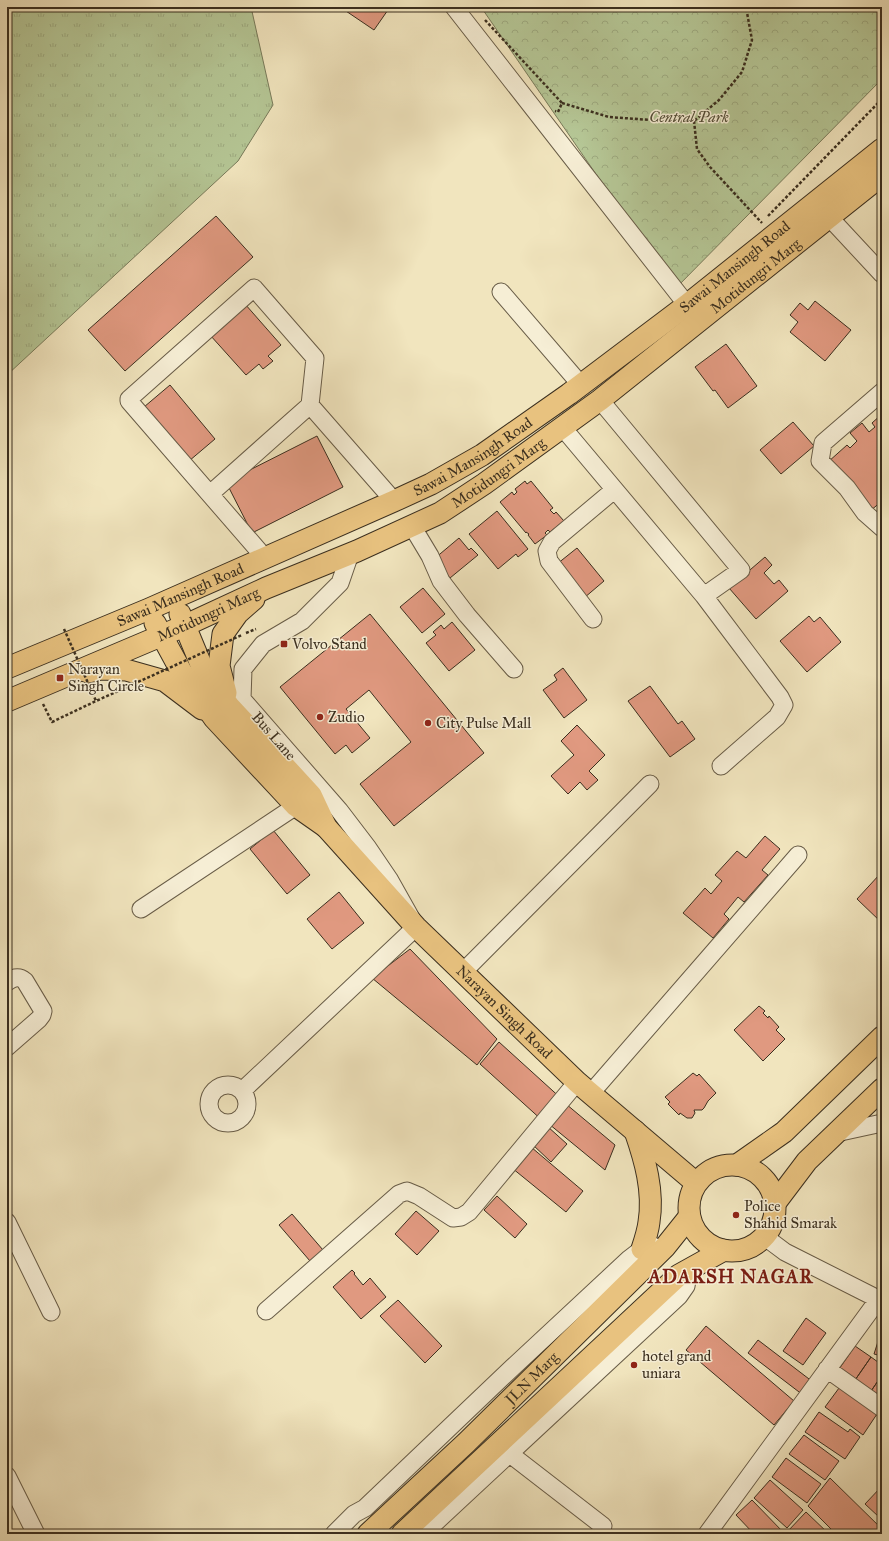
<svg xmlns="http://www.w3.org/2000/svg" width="889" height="1541" viewBox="0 0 889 1541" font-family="'IM FELL Great Primer',serif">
  <defs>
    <pattern id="grass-tufts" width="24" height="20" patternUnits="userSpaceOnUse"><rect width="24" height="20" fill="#b5c695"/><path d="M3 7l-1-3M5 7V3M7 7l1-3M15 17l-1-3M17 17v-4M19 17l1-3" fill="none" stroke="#9daa80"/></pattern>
    <pattern id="park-crowns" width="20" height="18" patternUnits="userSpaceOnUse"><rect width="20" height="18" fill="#b5c695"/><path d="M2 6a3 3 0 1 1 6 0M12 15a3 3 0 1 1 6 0" fill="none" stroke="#9daa80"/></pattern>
  </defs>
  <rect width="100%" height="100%" fill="#f1e5be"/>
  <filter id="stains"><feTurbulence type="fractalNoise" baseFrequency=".005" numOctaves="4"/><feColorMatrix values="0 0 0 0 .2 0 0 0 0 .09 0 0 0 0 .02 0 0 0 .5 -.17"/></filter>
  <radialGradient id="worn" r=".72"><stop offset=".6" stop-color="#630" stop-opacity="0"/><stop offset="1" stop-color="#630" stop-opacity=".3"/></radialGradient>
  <path fill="url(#grass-tufts)" stroke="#787a5a" d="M 7,7 L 251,7 L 273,105 L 238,161 L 7,375 Z"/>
  <path fill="url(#park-crowns)" stroke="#787a5a" d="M 481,7 L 882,7 L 882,79 L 675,289 Z"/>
  <path fill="#e09980" stroke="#3b2f1f" d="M 340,7 L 390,7 L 374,30 Z
    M 216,216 L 253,257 L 125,371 L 88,330 Z
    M 815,301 L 851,330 L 825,361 L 790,332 L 798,322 L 790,315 L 800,303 L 808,310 Z
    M 245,304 L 281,345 L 268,356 L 273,361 L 263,369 L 259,364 L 246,375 L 210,335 Z
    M 726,344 L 757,386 L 728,408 L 715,390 L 713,391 L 695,367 Z
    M 170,385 L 215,439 L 189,461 L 144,407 Z
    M 882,414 L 882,501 L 870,511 L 828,462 L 847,445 L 850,448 L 857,441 L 850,433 L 862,423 L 869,432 L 875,427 L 872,423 Z
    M 793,422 L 814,446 L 781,474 L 760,450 Z
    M 317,436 L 343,487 L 252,533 L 226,482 Z
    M 525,481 L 527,484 L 531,481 L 553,508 L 550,510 L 554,514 L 556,512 L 564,521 L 550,532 L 548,530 L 545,533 L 547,535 L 535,544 L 528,535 L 529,534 L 526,532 L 526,533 L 500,502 L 512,492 L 514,495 L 517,492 L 515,489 Z
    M 497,511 L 528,549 L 518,557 L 516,554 L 498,569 L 469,534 Z
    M 459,538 L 469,550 L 471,548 L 478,555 L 450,578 L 434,559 Z
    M 577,548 L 604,581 L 584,598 L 557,564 Z
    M 765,557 L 772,565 L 764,573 L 774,584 L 779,580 L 788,591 L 756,619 L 729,588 Z
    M 423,588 L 445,614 L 422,633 L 400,607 Z
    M 370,614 L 484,753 L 394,826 L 360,784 L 411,742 L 369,690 L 346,709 L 370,738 L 352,753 L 346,745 L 335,754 L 280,687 Z
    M 809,616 L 814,622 L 820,617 L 841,642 L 807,672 L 780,641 Z
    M 452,622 L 475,650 L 449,671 L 426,643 L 436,635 L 433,632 L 441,625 L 444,629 Z
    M 563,668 L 587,700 L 564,718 L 543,690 L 557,680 L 554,675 Z
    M 650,686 L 678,724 L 682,721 L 695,739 L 670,757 L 628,701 Z
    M 577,725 L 605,755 L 589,771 L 598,780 L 587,790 L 580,782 L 568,794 L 551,776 L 574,755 L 561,741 Z
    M 273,830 L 310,875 L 287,894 L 250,849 Z
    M 765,836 L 780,849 L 762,870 L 768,875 L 744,902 L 738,897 L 724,914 L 729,919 L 713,938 L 683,913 L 705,888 L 711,894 L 722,881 L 715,875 L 737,851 L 746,858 Z
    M 880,874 L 882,876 L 882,923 L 857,899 Z
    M 339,892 L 364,923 L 332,949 L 307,919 Z
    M 410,949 L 497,1039 L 477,1065 L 372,978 Z
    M 759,1006 L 765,1011 L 763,1013 L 768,1018 L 769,1016 L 779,1027 L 776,1030 L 785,1039 L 763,1061 L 734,1030 Z
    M 499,1042 L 564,1101 L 544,1122 L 480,1064 Z
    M 693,1073 L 697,1076 L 699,1074 L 716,1093 L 708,1101 L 704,1108 L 702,1110 L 694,1110 L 695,1113 L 692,1118 L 687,1118 L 680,1113 L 679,1115 L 668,1104 L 670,1102 L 665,1097 Z
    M 566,1104 L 615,1145 L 605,1170 L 549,1124 Z
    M 547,1126 L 567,1144 L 551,1162 L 532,1144 Z
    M 531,1147 L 583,1191 L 566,1212 L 512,1168 Z
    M 497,1196 L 527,1224 L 515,1238 L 484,1210 Z
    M 416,1211 L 439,1231 L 417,1255 L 395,1234 Z
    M 292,1214 L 323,1250 L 310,1261 L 279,1225 Z
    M 352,1270 L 355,1273 L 354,1274 L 363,1285 L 370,1278 L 386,1297 L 361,1319 L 333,1287 Z
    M 398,1300 L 442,1346 L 425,1363 L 380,1316 Z
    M 806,1318 L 826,1333 L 803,1365 L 783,1351 Z
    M 706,1326 L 794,1401 L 774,1425 L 686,1350 Z
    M 882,1329 L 882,1356 L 874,1354 Z
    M 758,1340 L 813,1382 L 803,1395 L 748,1353 Z
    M 855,1346 L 871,1357 L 853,1383 L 837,1372 Z
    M 871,1357 L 882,1365 L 882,1375 L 869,1394 L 853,1383 Z
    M 882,1375 L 882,1403 L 869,1394 Z
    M 842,1384 L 877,1414 L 863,1435 L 825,1407 Z
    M 819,1412 L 848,1432 L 850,1429 L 860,1437 L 845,1459 L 805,1432 Z
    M 804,1435 L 839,1461 L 825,1480 L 789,1454 Z
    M 786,1458 L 821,1484 L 807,1503 L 772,1477 Z
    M 830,1478 L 882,1529 L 882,1532 L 880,1534 L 836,1534 L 808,1506 Z
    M 770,1480 L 803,1510 L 787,1528 L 754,1498 Z
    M 882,1486 L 882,1514 L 879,1517 L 865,1504 Z
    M 752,1500 L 784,1533 L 783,1534 L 754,1534 L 736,1515 Z
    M 806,1512 L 829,1534 L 789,1534 L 787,1532 Z"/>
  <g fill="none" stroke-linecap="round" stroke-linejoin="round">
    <g stroke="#685c47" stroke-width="19">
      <path id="minor" d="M 454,7 L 687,305
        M 829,217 L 882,274
        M 501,292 L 581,385
        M 882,392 L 823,443 L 820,461 L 847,488 L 865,513 L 882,528
        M 600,400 L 741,570 L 704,596
        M 563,428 L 704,596 L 780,697 L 784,705 L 777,717 L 721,766
        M 210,494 L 310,405
        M 412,526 L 430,556 L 441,581 L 467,615 L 514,669
        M 265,558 L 129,401 L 129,399 L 254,288 L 315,358 L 310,405 L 394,501
        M 593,619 L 549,561 L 547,551 L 552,542 L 614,490
        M 141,909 L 296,806
        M 463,972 L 650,784
        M 7,982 C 14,977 19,976 25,981 L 43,1011 L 42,1015 L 39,1019 L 7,1047
        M209 1104a19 19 0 1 1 38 0a19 19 0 1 1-38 0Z
        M 242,1091 L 416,927 L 389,879 L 368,848 L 339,810 L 242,699 L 243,669 L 263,644 L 302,621 L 340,583 L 350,554
        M 591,1093 L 798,855
        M 836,1133 L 882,1123
        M 7,1222 L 51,1312
        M 765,1237 L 785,1252 L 882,1301
        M 266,1311 L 399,1194 L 407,1191 L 419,1196 L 453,1218 L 461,1217 L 469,1212 L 577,1082
        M 827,1369 L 882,1408
        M 501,1447 L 603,1526
        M 7,1476 L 36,1534
        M 334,1534 L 354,1514 L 365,1508 L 513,1367 L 629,1259 L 642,1249 L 653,1246
        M 423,1534 L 679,1296 L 686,1286 L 689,1269
        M 707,1534 L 878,1300"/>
    </g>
    <g stroke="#3b2f1f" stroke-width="23">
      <g id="major">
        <path d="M 180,614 L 202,667 L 214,685 L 229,706 L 311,795 L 326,827"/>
        <path id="s1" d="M 155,623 L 181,671 L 214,718 L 296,806 L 326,827 L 416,927 L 577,1082 L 696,1183"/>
        <path id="s2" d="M 7,668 L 149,609 L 394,501 L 431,484 L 482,455 L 569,394 L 687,305 L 882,149"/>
        <path d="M 88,672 L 101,669 L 126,670 L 165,681 L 202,709"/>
        <path d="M 226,693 L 219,666 L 223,634 L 238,613 L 254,599"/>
        <path id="s3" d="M 7,701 L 184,626 L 266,588 L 357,551 L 440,513 L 484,484 L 600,400 L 882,175"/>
        <path d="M 635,1131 C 645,1160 654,1191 649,1222 C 648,1231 645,1240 642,1249"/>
        <circle cx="732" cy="1208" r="43"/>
        <path d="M 737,1165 L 784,1132 L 882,1037"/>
        <path d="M 776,1202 L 807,1161 L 882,1089"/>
        <path id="s4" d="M 368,1534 L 466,1443 L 665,1247 L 689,1217"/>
        <path d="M 402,1534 L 679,1275 L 724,1250"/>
      </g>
    </g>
    <path stroke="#3b2f1f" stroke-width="2.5" stroke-dasharray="3 2" stroke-linecap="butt" d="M 882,7 L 882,8
      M 485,20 L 562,103 L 558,112 L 555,111
      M 562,103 L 609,117 L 665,121 L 694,121 L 719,100 L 742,72 L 752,40 L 746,7
      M 694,121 L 697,149 L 710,167 L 762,223
      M 768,216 L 882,99
      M 246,633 L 256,629
      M 43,704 L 52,722 L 96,701"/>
    <use href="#minor" stroke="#f6eed5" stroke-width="17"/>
    <use href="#major" stroke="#e8c27f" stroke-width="21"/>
    <path stroke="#3b2f1f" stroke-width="2.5" stroke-dasharray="3 2" stroke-linecap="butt" d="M 64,629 L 96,701 L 242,635"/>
  </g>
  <g fill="#8f2418" stroke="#f6eed5" stroke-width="1.5">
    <rect x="280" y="640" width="8" height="8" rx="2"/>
    <rect x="56" y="674" width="8" height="8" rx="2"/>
    <circle cx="320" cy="717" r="4"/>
    <circle cx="428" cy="723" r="4"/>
    <circle cx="736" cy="1215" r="4"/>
    <circle cx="634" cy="1365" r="4"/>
  </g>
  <g text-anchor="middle" stroke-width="3" stroke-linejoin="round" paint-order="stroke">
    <g font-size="15" font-style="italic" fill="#534d37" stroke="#f6eed5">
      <text x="689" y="122">Central Park</text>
    </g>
    <g font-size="15" fill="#3b2f1f" stroke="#f6eed5">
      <text dy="5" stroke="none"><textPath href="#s2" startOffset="836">Sawai Mansingh Road</textPath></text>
      <text dy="5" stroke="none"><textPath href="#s3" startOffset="867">Motidungri Marg</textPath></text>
      <text dy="5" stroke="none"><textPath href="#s2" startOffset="512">Sawai Mansingh Road</textPath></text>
      <text dy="5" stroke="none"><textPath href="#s3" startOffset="543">Motidungri Marg</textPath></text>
      <text dy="5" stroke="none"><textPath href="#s2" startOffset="188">Sawai Mansingh Road</textPath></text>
      <text dy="5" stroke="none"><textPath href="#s3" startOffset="219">Motidungri Marg</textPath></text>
      <text transform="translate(274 736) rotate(49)" y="5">Bus Lane</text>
      <text dy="5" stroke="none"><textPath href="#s1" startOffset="526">Narayan Singh Road</textPath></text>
      <text dy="5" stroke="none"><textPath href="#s4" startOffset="226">JLN Marg</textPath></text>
    </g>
    <g font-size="15" fill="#3b2f1f" stroke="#f6eed5" text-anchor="start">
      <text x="292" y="649">Volvo Stand</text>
      <text x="68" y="674">Narayan<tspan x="68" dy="17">Singh Circle</tspan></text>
      <text x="328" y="722">Zudio</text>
      <text x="436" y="728">City Pulse Mall</text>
      <text x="744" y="1211">Police<tspan x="744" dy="17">Shahid Smarak</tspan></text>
      <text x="642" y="1361">hotel grand<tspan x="642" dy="17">uniara</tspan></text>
    </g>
    <g font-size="19" font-weight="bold" letter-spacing="1" fill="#7a1f14" stroke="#f6eed5">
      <text x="731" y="1283">ADARSH NAGAR</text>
    </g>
  </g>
  <rect width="889" height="1541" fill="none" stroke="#f1e5be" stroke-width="24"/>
  <rect x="8" y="8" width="873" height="1525" fill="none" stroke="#3b2f1f" stroke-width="2"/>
  <rect x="12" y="12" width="865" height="1517" fill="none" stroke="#3b2f1f"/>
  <rect width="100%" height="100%" filter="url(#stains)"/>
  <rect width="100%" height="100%" fill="url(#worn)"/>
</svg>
